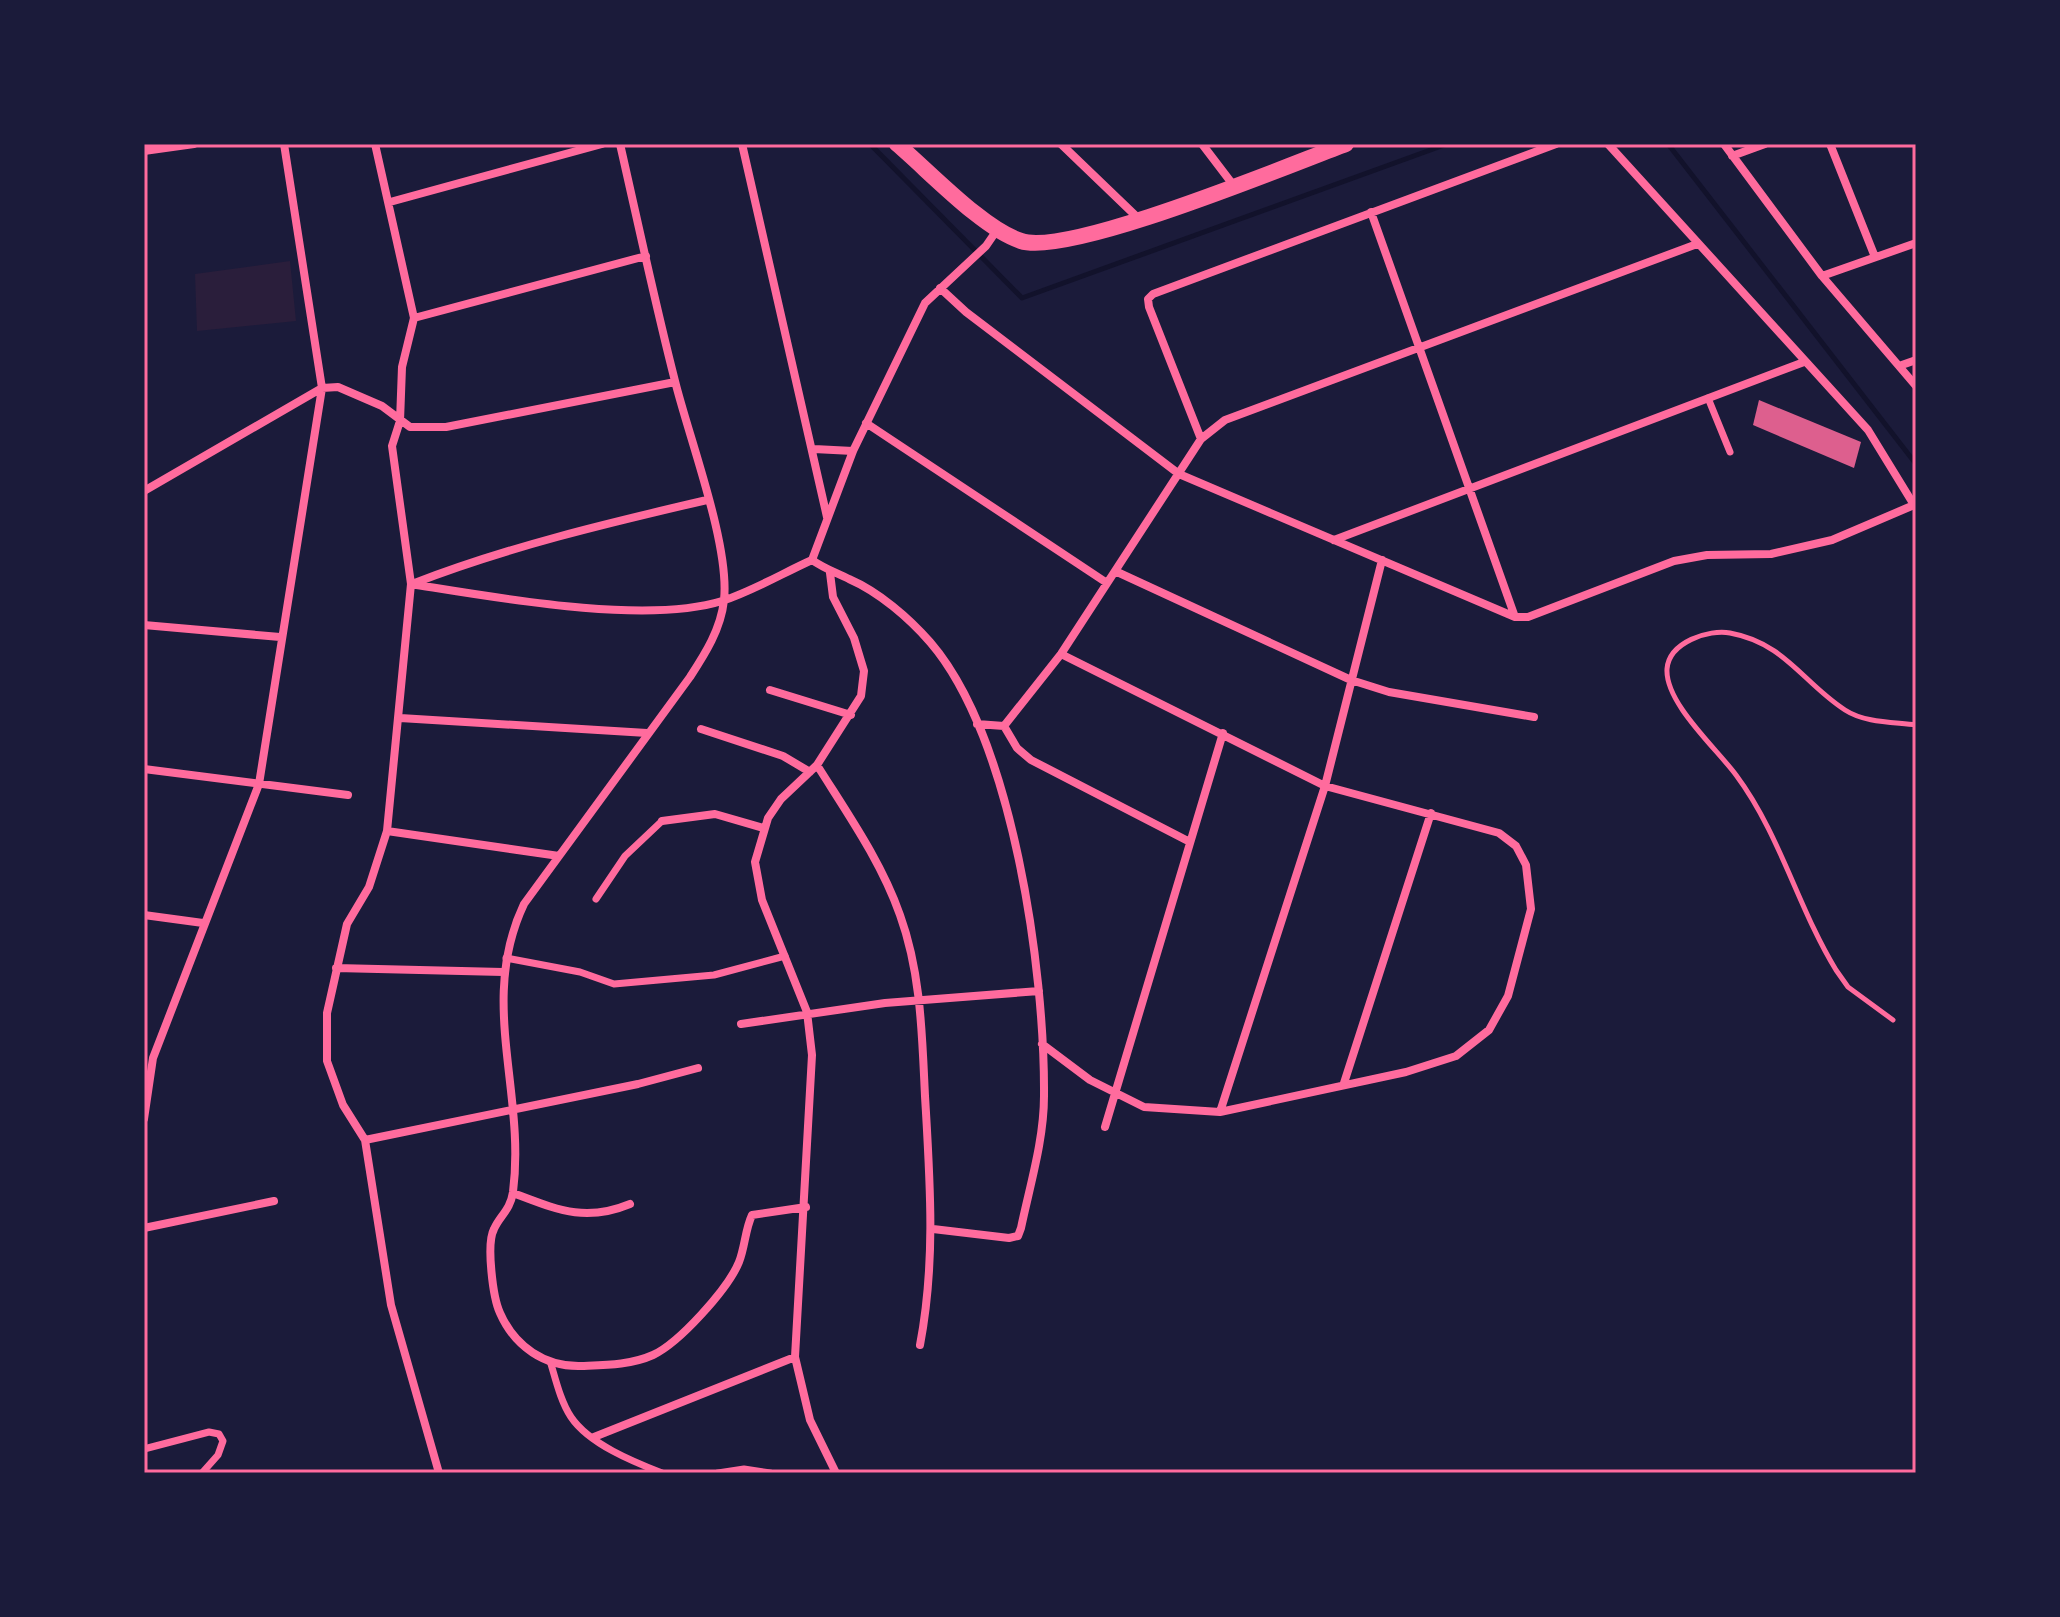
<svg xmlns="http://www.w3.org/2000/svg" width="2060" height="1617" viewBox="0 0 2060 1617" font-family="'Golos Text',sans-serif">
  <rect width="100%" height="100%" fill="#1b1b3a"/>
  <path fill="#2a1e3b" d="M 290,261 L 296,321 L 197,331 L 195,274 Z"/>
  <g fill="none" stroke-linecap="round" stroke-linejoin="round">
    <path stroke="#12122b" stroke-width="5" d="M 870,144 L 1022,298 L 1447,144
      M 1668,144 L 1916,464"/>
  </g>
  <path fill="#dd5f8e" d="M 1759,400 L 1861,442 L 1854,468 L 1753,425 Z"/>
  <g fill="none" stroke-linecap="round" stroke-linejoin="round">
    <path stroke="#ff6b9d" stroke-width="5" d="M 1893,1020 L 1848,987 L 1836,970 C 1798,908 1780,834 1736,775 C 1717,749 1665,703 1667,669 C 1669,642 1709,629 1730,633 C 1785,643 1803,683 1845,710 C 1865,723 1893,722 1916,725"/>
    <path stroke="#ff6b9d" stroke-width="7" d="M 1708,398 L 1730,452
      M 596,899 L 625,856 L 662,821
      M 506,958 L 580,972 L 614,984 L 714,975 L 785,956
      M 551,1364 C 556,1381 561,1402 571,1417 C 589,1444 634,1462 662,1473
      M 144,1449 L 209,1432 L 219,1434 L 223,1441 L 218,1455 L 202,1473
      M 718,1473 L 744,1469 L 770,1473"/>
    <path stroke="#ff6b9d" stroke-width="8" d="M 375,144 L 414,318 L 402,367 L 400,421 L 392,446 L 411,584 L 387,831 L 369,887 L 347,924 L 327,1013 L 327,1061 L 343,1105 L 365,1140 L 391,1305 L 439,1473
      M 620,144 C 638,223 655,303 675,381 C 689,438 730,545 724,600 C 721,629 705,654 690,677 L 524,904 C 478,1001 526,1092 513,1192 C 510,1211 500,1215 494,1229 C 486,1244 493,1298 500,1313 C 515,1347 545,1367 581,1366 C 604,1365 631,1365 653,1355 C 679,1343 728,1289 739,1262 C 745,1247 745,1230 752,1215 L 806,1207
      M 742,144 L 827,517
      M 1061,144 L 1138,218
      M 1202,144 L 1234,186
      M 1724,144 L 1822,276 L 1916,386
      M 1830,144 L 1875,257
      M 144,151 L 194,144
      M 1732,156 L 1765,144
      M 390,202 L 602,144
      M 1371,212 L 1515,617
      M 1822,276 L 1916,243
      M 940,288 L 966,312 L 1179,474 L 1515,617 L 1528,617 L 1674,561 L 1707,555 L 1771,554 L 1832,540 L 1914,505 L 1868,430 L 1608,144
      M 414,318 L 646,256
      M 1899,366 L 1916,360
      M 866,423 L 1107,583
      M 1201,439 L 1149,307 L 1148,299 L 1153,294 L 1556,144
      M 814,449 L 853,451
      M 144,491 L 322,388 L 338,387 L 382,406 L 410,427 L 446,427 L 675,382
      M 1334,540 L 1804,362
      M 812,560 C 825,569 835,572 849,579 C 879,592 909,618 930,642 C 1013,738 1045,971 1044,1096 C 1044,1140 1030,1185 1021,1228 L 1018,1236 L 1009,1238 L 933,1229
      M 812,560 L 853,451 L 925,303 L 986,246 L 997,230
      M 1115,571 L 1351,680 L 1389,692 L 1534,717
      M 830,573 L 833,597 L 854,638 L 864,671 L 861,696 L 817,765 L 781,799 L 768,818 L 755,862 L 762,900 L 807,1012 L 812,1055 L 795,1357 L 810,1420 L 836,1473
      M 411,584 C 493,597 645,625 722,601 C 753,591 783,573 812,560
      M 412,584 C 507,547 608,523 707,500
      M 144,625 L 280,637
      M 770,690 L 851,715
      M 400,718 L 647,733
      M 977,724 L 1004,726
      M 1004,726 L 1061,654 L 1201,439 L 1225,420 L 1697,244
      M 1004,726 L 1017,748 L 1031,760 L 1188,841
      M 701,729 L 783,756 L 810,772
      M 817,765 C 847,813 881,861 900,915 C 921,973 922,1034 925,1096 C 930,1181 936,1261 920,1345
      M 144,769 L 348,795
      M 662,821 L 715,814 L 763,828
      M 387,831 L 559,856
      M 144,915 L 203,923
      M 336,968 L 503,972
      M 741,1024 L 885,1003 L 1039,991
      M 1042,1044 L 1090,1080 L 1144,1107 L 1220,1112 L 1406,1072 L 1456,1056 L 1489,1030 L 1508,996 L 1531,909 L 1526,865 L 1516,846 L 1499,833 L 1325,786 L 1061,654
      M 1344,1083 L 1431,813
      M 1220,1112 L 1325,786 L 1382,560
      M 144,1119 L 153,1058 L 259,784 L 322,388 L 284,144
      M 1105,1127 L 1223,733
      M 365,1140 L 638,1084 L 698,1068
      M 513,1193 C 556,1209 584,1223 630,1204
      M 144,1228 L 274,1201
      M 594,1437 L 795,1357"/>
    <path stroke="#ff6b9d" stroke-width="16" d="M 897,144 C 929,171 983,229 1021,241 C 1069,257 1289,165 1346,144"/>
  </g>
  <rect width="2060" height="1617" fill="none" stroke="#1b1b3a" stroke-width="292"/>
  <rect x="146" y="146" width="1768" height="1325" fill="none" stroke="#ff6b9d" stroke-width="3"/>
</svg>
